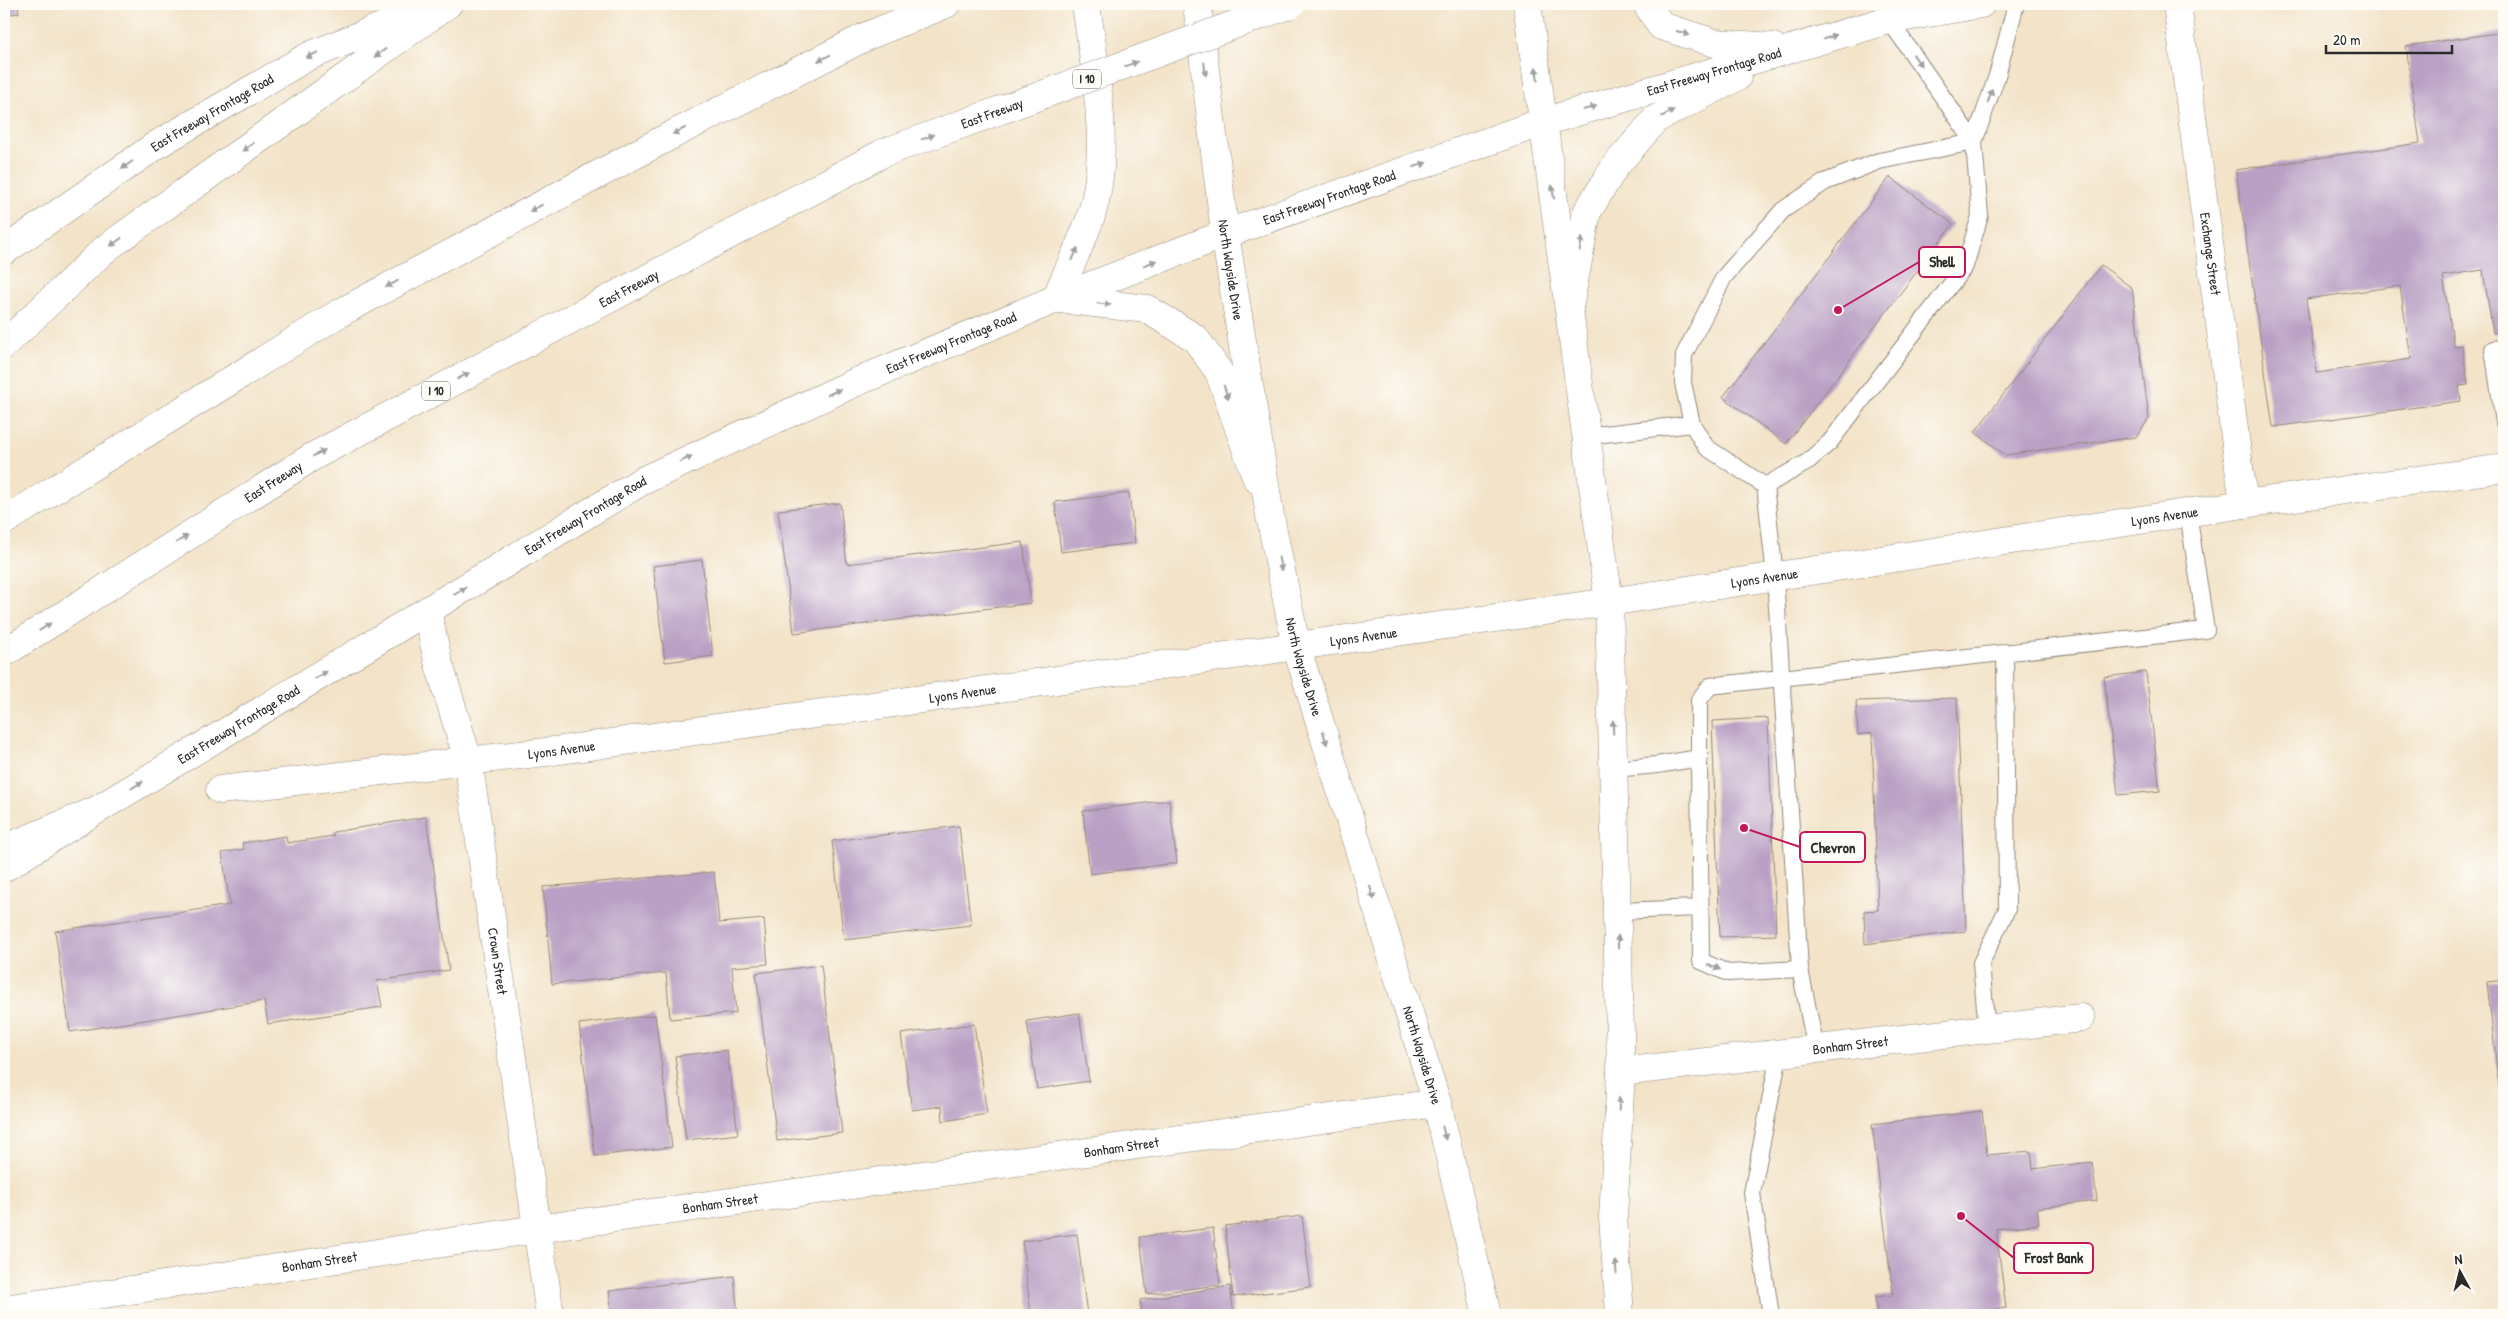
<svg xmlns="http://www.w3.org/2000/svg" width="2508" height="1319" viewBox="0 0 2508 1319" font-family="'Patrick Hand',sans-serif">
  <rect width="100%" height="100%" fill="#fdfcf7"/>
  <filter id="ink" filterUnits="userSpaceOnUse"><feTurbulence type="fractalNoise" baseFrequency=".02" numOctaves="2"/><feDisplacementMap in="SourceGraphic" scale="10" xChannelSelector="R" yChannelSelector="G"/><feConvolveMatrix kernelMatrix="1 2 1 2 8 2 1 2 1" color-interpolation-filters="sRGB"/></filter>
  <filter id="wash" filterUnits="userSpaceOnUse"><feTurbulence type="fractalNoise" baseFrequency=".0096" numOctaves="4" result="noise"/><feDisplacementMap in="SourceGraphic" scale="20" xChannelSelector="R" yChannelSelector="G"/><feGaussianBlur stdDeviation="1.12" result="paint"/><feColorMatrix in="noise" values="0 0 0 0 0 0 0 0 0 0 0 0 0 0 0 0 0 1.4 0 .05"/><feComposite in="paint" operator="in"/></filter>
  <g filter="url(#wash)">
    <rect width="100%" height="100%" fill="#f3e3c8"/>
    <g id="blocks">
      <path fill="#baa0c5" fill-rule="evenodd" d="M 4,4 L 18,4 L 19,13 L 4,15 Z
        M 2504,32 L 2504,332 L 2493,333 L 2483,270 L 2443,276 L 2454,347 L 2462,345 L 2468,385 L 2459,386 L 2461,401 L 2273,427 L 2236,170 L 2420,143 L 2406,46 ZM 2400,286 L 2411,359 L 2317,373 L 2306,299 Z
        M 1890,177 L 1953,224 L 1786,444 L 1723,397 Z
        M 2101,265 L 2132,288 L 2149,419 L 2136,437 L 2005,455 L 1975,432 Z
        M 1129,493 L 1135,543 L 1061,552 L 1055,502 Z
        M 840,503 L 847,564 L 1023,542 L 1031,603 L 794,633 L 778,510 Z
        M 702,560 L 713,656 L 665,662 L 653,566 Z
        M 2146,672 L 2160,791 L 2118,795 L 2104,677 Z
        M 1957,698 L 1966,931 L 1865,944 L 1864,911 L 1878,910 L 1872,733 L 1858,735 L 1856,701 Z
        M 1768,718 L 1776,935 L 1720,937 L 1712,721 Z
        M 1169,800 L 1177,863 L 1090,874 L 1083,811 Z
        M 426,817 L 449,970 L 377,981 L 382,1007 L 268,1024 L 264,1001 L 70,1032 L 55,931 L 230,905 L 222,853 L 244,849 L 242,843 L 286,836 L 287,843 L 333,836 L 333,832 Z
        M 959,826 L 971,925 L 844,940 L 832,841 Z
        M 714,872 L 719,923 L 764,919 L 768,964 L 732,967 L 736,1013 L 670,1019 L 666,973 L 552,984 L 543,887 Z
        M 821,965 L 842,1133 L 777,1141 L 756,973 Z
        M 2504,980 L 2504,1121 L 2503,1121 L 2487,982 Z
        M 1079,1013 L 1089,1081 L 1037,1089 L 1027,1021 Z
        M 655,1015 L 672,1147 L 595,1156 L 579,1024 Z
        M 974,1024 L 987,1114 L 943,1121 L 942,1106 L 912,1110 L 901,1034 Z
        M 727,1050 L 738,1134 L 686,1140 L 675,1056 Z
        M 1982,1111 L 1987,1155 L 2031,1151 L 2033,1169 L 2092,1162 L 2097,1201 L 2037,1208 L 2039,1224 L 1996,1229 L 2006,1308 L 1957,1313 L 1958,1315 L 1877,1315 L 1875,1297 L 1893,1295 L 1872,1124 Z
        M 1302,1216 L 1311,1287 L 1233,1297 L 1225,1226 Z
        M 1213,1228 L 1220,1285 L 1147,1294 L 1140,1237 Z
        M 1077,1234 L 1087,1315 L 1031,1315 L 1022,1241 Z
        M 734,1276 L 738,1315 L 612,1315 L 609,1291 Z
        M 1230,1286 L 1234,1315 L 1142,1315 L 1140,1300 Z
        M 427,1312 L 427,1315 L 410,1315 L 410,1314 Z"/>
    </g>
  </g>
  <g filter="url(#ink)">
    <use href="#blocks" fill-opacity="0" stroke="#8f877a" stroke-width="1"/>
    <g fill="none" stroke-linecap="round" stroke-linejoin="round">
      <g stroke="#8f877a" stroke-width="18">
        <path id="service" d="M 1889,20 L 1974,142
          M 2504,347 L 2493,349 L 2504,423
          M 1586,436 L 1692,424
          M 1765,486 L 1706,447 L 1692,424 L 1683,383 L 1684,355 L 1724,277 L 1783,210 L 1825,182 L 1879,161 L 1974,142
          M 1699,758 L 1701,961 L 1728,973 L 1800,969 L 1816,1050
          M 1614,769 L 1657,765 L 1699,758 L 1699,700 L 1710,686 L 2206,630 L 2188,513
          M 1617,911 L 1700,908
          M 1800,969 L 1775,576 L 1765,486 L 1806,463 L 1830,442 L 1965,266 L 1980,216 L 1974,142 L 1997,76 L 2016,4
          M 1987,1030 L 1981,963 L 2007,909 L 2005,652
          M 1771,1315 L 1752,1193 L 1779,1055"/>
      </g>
      <g stroke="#8f877a" stroke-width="29">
        <g id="minor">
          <path id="s1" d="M 2177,4 L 2244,504"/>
          <path id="s2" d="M 427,611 L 438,661 L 468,760 L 550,1315"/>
          <path id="s3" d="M 220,790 L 554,751 L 1609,602 L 2244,504 L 2504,468"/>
          <path id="s4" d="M 1621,1072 L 2081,1018"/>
          <path id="s5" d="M 4,1309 L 537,1229 L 1437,1103"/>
        </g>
      </g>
      <g stroke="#8f877a" stroke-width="29">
        <g id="secondary">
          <path d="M 1647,4 L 1661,26 L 1715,43 L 1773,47"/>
          <path id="s6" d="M 4,251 L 158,144 L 309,56 L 438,4"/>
          <path d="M 1056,299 C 1067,272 1080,246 1090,219 C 1112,155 1095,69 1086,4"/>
          <path d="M 1060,299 L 1147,309 L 1195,338 L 1219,372 L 1257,479"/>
          <path d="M 1570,303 L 1587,212 L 1616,165 L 1656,119 L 1737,77"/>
          <path id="s7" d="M 4,868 L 95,811 L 642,481 L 854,383 L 1056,299 L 1225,234 L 1543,122 L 1889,20 L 1981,4"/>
        </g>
      </g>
      <g stroke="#8f877a" stroke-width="29">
        <g id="primary">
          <path id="s8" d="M 1197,4 L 1225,234 L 1270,516 L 1296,645 L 1437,1103 L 1487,1315"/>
          <path d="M 1527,4 L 1609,602 L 1621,1072 L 1613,1218 L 1620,1315"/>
        </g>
      </g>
      <g stroke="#8f877a" stroke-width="29">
        <g id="motorway">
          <path d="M 4,345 L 105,249 L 448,4"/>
          <path d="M 4,521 L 338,314 L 668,137 L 867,36 L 946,4"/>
          <path id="s9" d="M 4,653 L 312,457 L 883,153"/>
          <path d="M 4,849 L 95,811"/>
        </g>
      </g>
      <use href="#service" stroke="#fff" stroke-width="16"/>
      <use href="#minor" stroke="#fff" stroke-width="28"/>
      <use href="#secondary" stroke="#fff" stroke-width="28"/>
      <use href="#primary" stroke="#fff" stroke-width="28"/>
      <use href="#motorway" stroke="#fff" stroke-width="28"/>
      <g stroke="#8f877a" stroke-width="29" stroke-linecap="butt">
        <g id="motorway-bridge">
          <path id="s10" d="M 883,153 L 1291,4"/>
        </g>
      </g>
      <use href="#motorway-bridge" stroke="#fff" stroke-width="28"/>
    </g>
    <defs><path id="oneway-solid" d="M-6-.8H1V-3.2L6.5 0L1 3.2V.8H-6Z" transform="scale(1.25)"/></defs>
    <g fill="#a0a0a0">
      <use href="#oneway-solid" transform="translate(1683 33) rotate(18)"/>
      <use href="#oneway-solid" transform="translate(1830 37) rotate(-17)"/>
      <use href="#oneway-solid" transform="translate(380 53) rotate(144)"/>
      <use href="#oneway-solid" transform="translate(312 55) rotate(155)"/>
      <use href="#oneway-solid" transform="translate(824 58) rotate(153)"/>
      <use href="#oneway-solid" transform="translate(1917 60) rotate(55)"/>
      <use href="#oneway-solid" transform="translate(1131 64) rotate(-20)"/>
      <use href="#oneway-solid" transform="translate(1205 69) rotate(83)"/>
      <use href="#oneway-solid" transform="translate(1537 74) rotate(-98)"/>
      <use href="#oneway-solid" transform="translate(1990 96) rotate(-71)"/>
      <use href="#oneway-solid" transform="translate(1590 108) rotate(-16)"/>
      <use href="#oneway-solid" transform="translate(1668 113) rotate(-28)"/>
      <use href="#oneway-solid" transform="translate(679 131) rotate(153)"/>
      <use href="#oneway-solid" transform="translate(928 137) rotate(-20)"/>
      <use href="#oneway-solid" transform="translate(248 147) rotate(144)"/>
      <use href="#oneway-solid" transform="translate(127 165) rotate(145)"/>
      <use href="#oneway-solid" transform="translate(1420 165) rotate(-19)"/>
      <use href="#oneway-solid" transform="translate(1553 192) rotate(-98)"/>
      <use href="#oneway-solid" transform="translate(536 208) rotate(152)"/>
      <use href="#oneway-solid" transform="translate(116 242) rotate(144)"/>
      <use href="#oneway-solid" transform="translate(1581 244) rotate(-79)"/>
      <use href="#oneway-solid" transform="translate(1075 254) rotate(-67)"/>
      <use href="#oneway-solid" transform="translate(1150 263) rotate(-21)"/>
      <use href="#oneway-solid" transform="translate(392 284) rotate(152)"/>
      <use href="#oneway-solid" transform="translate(1104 304) rotate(6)"/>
      <use href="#oneway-solid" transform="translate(463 376) rotate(-28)"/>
      <use href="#oneway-solid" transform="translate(834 392) rotate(-24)"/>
      <use href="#oneway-solid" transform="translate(1226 392) rotate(71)"/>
      <use href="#oneway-solid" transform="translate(319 453) rotate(-28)"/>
      <use href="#oneway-solid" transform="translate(686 459) rotate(-24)"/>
      <use href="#oneway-solid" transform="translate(182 539) rotate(-32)"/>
      <use href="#oneway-solid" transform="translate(1280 564) rotate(78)"/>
      <use href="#oneway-solid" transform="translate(460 591) rotate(-31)"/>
      <use href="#oneway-solid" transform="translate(45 627) rotate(-33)"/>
      <use href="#oneway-solid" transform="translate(321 675) rotate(-31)"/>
      <use href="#oneway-solid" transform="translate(1613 727) rotate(-92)"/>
      <use href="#oneway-solid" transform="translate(1325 738) rotate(73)"/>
      <use href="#oneway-solid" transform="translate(137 785) rotate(-31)"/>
      <use href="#oneway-solid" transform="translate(1372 893) rotate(73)"/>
      <use href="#oneway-solid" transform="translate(1618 942) rotate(-91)"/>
      <use href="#oneway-solid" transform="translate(1714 967) rotate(23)"/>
      <use href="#oneway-solid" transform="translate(1619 1104) rotate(-87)"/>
      <use href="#oneway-solid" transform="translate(1444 1133) rotate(76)"/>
      <use href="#oneway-solid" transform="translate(1616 1267) rotate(-94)"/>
    </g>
  </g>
  <g text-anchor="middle" stroke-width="5" stroke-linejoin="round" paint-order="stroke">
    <g fill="#fdfcf7" stroke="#6a6a68" stroke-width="1">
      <rect x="1073" y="69.5" width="28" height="19" rx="4"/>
      <rect x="422" y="381.5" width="28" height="19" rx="4"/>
    </g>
    <g font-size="12" font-weight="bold" fill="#2b2b2b">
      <text x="1087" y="83">I 10</text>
      <text x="436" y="395">I 10</text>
    </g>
    <g font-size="14" fill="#2b2b2b" stroke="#fdfcf7">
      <text dy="5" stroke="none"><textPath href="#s7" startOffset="1895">East Freeway Frontage Road</textPath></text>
      <text dy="5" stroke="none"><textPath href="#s6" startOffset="250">East Freeway Frontage Road</textPath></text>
      <text dy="5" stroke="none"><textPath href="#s10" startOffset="116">East Freeway</textPath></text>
      <text dy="5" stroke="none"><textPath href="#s7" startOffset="1490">East Freeway Frontage Road</textPath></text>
      <text dy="5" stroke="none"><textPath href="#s1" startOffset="252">Exchange Street</textPath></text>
      <text dy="5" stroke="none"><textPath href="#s8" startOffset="268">North Wayside Drive</textPath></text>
      <text dy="5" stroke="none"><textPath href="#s9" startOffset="724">East Freeway</textPath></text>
      <text dy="5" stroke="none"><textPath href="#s7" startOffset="1085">East Freeway Frontage Road</textPath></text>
      <text dy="5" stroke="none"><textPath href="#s9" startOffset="319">East Freeway</textPath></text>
      <text dy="5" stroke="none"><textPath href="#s7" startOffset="680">East Freeway Frontage Road</textPath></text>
      <text dy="5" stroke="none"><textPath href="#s3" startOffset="1964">Lyons Avenue</textPath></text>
      <text dy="5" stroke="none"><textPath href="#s3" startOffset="1559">Lyons Avenue</textPath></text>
      <text dy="5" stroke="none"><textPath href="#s3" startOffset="1154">Lyons Avenue</textPath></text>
      <text dy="5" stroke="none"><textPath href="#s8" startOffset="672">North Wayside Drive</textPath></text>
      <text dy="5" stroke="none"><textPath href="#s3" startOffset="749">Lyons Avenue</textPath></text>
      <text dy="5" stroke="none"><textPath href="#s7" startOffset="275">East Freeway Frontage Road</textPath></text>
      <text dy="5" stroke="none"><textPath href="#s3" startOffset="344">Lyons Avenue</textPath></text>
      <text dy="5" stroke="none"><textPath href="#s2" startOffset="358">Crown Street</textPath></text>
      <text dy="5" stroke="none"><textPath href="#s4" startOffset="231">Bonham Street</textPath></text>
      <text dy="5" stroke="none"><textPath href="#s8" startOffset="1078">North Wayside Drive</textPath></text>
      <text dy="5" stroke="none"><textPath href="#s5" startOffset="1129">Bonham Street</textPath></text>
      <text dy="5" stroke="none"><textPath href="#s5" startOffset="724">Bonham Street</textPath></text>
      <text dy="5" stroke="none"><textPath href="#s5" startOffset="319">Bonham Street</textPath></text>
    </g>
  </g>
  <path fill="none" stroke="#c2185b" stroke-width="2" d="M1838 310L1919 262M1744 828L1800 847M1961 1216L2014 1258"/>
  <g fill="#c2185b" stroke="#fdfcf7" stroke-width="2">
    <circle cx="1838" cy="310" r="5"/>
    <circle cx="1744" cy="828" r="5"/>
    <circle cx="1961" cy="1216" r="5"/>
  </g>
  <g fill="#fdfcf7" stroke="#c2185b" stroke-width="2">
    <rect x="1919" y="247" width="46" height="30" rx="5"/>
    <rect x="1800" y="832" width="65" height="30" rx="5"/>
    <rect x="2014" y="1243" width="79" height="30" rx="5"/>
  </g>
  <g font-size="15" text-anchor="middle" font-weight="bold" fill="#2b2b2b">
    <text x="1942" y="267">Shell</text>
    <text x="1833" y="853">Chevron</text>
    <text x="2054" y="1263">Frost Bank</text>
  </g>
  <rect width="2508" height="1319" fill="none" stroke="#fdfcf7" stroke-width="20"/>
  <g transform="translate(2460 1272) rotate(353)" stroke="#fdfcf7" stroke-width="4" paint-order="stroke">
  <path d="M0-4L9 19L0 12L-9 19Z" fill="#2b2b2b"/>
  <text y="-8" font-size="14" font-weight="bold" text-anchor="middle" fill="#2b2b2b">N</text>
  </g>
  <path d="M2326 45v8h126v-8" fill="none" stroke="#2b2b2b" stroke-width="2.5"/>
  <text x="2333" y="45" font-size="15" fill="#2b2b2b" stroke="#fdfcf7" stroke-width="4" paint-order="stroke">20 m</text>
</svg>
